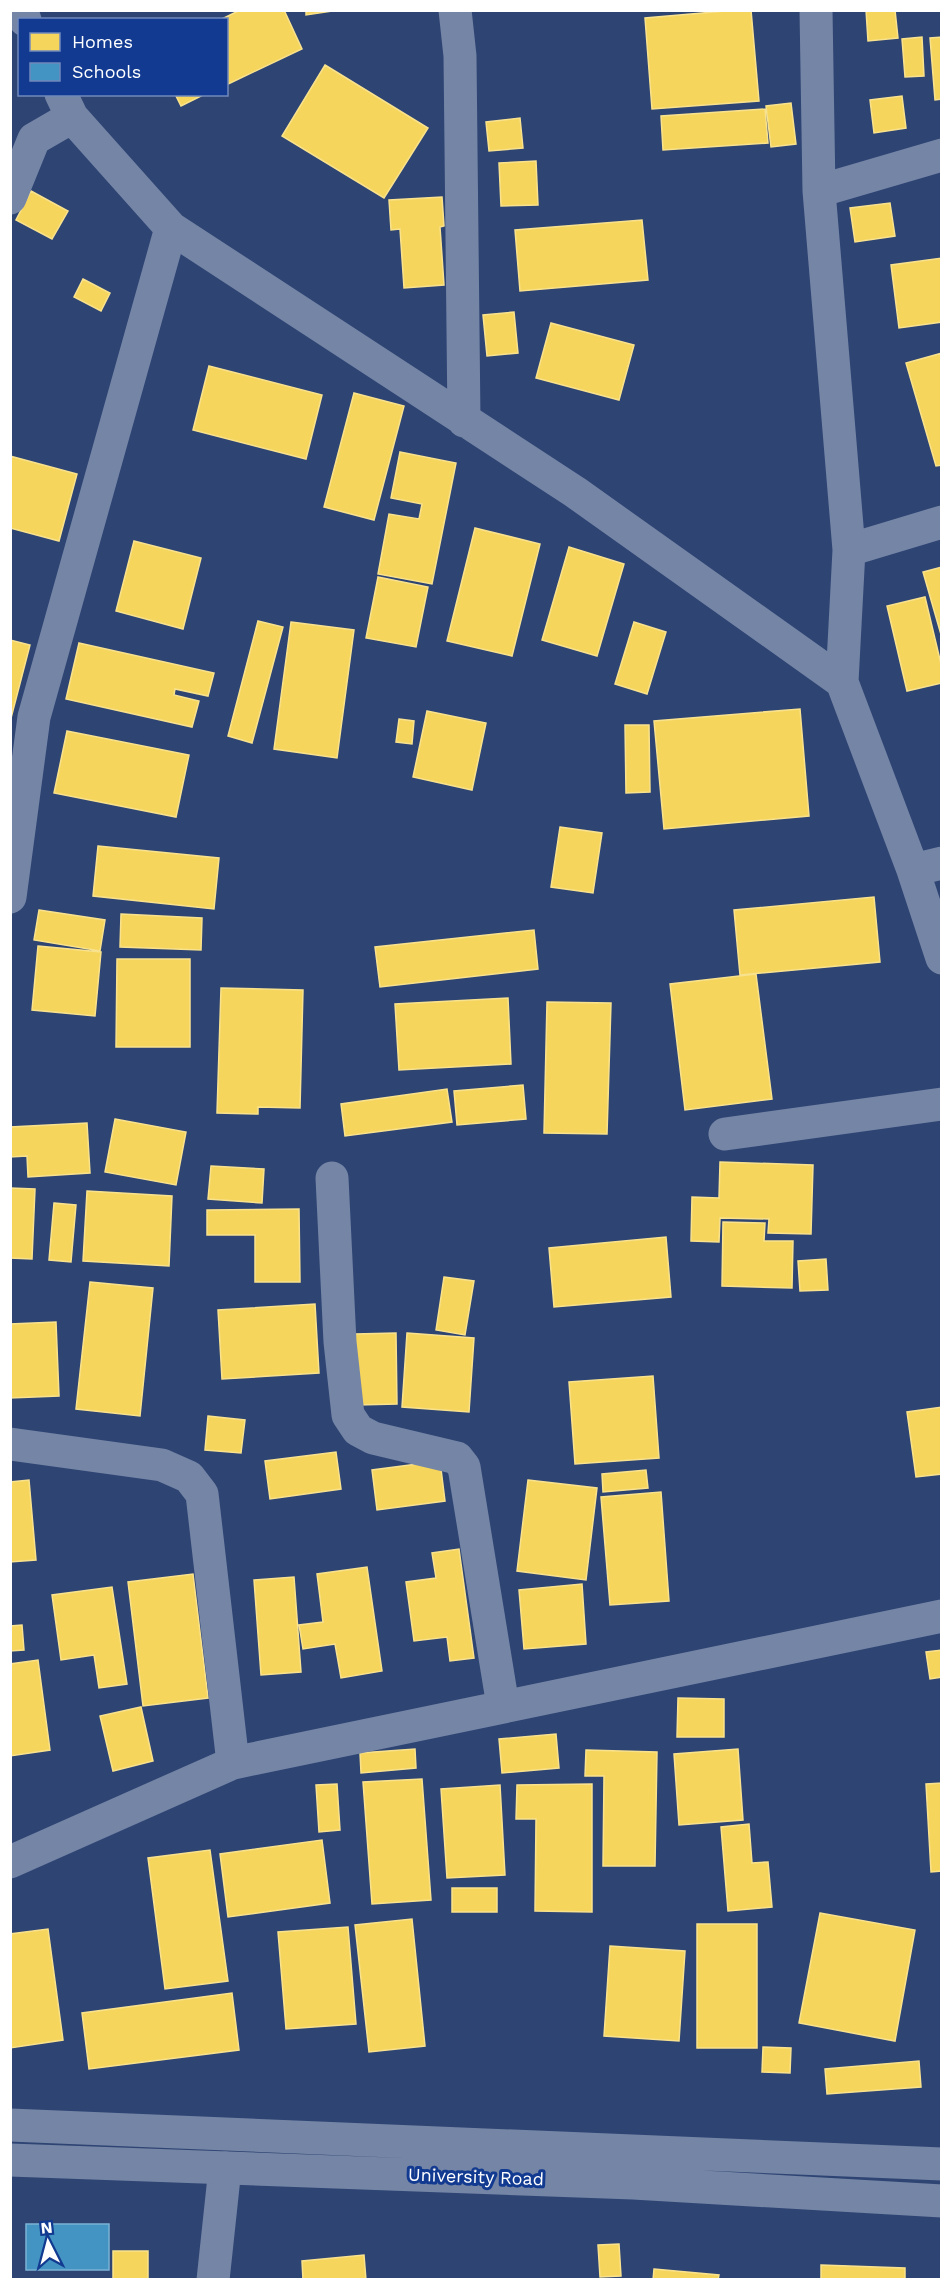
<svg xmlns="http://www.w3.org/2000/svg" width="952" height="2290" viewBox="0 0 952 2290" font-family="'Work Sans',sans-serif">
  <rect width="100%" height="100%" fill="#2e4473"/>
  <path fill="#f6d55c" stroke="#f9e28d" stroke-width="1.5" d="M 240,10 L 284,10 L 302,49 L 226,85 L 226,20 L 220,20 Z
    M 306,10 L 339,10 L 306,15 Z
    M 737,10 L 751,10 L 759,101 L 652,109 L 645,18 Z
    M 866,10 L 895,10 L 898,38 L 868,41 Z
    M 922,37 L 924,76 L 905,77 L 902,39 Z
    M 942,37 L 942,99 L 935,100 L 930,38 Z
    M 325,65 L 428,128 L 384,198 L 282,136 Z
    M 175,94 L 205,94 L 181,106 Z
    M 902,96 L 906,128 L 874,133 L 870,100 Z
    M 791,103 L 796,144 L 771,147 L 766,106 Z
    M 765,109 L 768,143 L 663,150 L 661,116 Z
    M 520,118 L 523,148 L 489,151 L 486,122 Z
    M 536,161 L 538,205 L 501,206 L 499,163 Z
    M 31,191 L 68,211 L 52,239 L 16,220 Z
    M 442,197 L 444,226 L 440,227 L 444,285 L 404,288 L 400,229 L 391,230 L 389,200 Z
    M 890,203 L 895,236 L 855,242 L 850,208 Z
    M 642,220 L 648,280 L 520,291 L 515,230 Z
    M 942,258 L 942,322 L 899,328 L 891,265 Z
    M 83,279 L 110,293 L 101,311 L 74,297 Z
    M 514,312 L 518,353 L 487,356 L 483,315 Z
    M 551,323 L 634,345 L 619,400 L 536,378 Z
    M 942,353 L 942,465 L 936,466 L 906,363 Z
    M 209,366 L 322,395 L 306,459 L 193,430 Z
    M 354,393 L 404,406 L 374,520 L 324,507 Z
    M 400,452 L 456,463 L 432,584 L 378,574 L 389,514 L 419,519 L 422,504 L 391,498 Z
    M 10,456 L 77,474 L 59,541 L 10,528 Z
    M 475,528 L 540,544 L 512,656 L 447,641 Z
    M 134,541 L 201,558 L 183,629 L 116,611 Z
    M 569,547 L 624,564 L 597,656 L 542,640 Z
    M 942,567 L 942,638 L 923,572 Z
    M 378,577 L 428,587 L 416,647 L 366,638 Z
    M 925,597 L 942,668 L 942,683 L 907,691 L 887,606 Z
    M 258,621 L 283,627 L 252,743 L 228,736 Z
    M 291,622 L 354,630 L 337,758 L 274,749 Z
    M 634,622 L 666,632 L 647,694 L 615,684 Z
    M 10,640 L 30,645 L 10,722 Z
    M 79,643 L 214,673 L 208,696 L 175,689 L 174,695 L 199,701 L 192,727 L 66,699 Z
    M 800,709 L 809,816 L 664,829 L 654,721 Z
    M 427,711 L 486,723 L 472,790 L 413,777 Z
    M 399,719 L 414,721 L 412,744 L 396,742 Z
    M 625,725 L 649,725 L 650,792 L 626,793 Z
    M 67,731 L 189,755 L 176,817 L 54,793 Z
    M 560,827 L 602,833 L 593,893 L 551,887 Z
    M 98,846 L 219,858 L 214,909 L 93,896 Z
    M 874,897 L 880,962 L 740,975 L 734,910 Z
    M 39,910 L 105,920 L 100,951 L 34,940 Z
    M 121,914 L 202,918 L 201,950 L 120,947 Z
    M 534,930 L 538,969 L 380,987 L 375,947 Z
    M 38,946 L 101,952 L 95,1016 L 32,1010 Z
    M 117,959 L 190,959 L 190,1047 L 116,1047 Z
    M 756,974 L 772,1099 L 685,1110 L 670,984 Z
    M 221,988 L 303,990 L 300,1108 L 258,1107 L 258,1114 L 217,1113 Z
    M 508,998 L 511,1064 L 399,1070 L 395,1004 Z
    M 547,1002 L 611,1003 L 607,1134 L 544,1133 Z
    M 523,1085 L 526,1119 L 457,1125 L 454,1091 Z
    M 447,1089 L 452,1122 L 345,1136 L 341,1104 Z
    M 115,1119 L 186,1132 L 176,1185 L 105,1172 Z
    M 87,1123 L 90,1173 L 28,1177 L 27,1156 L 10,1157 L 10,1127 Z
    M 720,1162 L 813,1165 L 811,1234 L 768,1233 L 769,1219 L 720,1218 L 719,1242 L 691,1241 L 692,1197 L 719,1198 Z
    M 211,1166 L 264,1169 L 262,1203 L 208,1199 Z
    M 10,1188 L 35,1189 L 32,1259 L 10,1258 Z
    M 87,1191 L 172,1196 L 169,1266 L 83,1261 Z
    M 54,1203 L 76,1205 L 71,1262 L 49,1260 Z
    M 299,1209 L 300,1282 L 255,1282 L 255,1235 L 207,1235 L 207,1210 Z
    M 723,1222 L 765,1223 L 764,1241 L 793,1241 L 792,1288 L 722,1286 Z
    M 666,1237 L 671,1297 L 554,1307 L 549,1248 Z
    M 826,1259 L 828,1290 L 800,1291 L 798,1261 Z
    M 444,1277 L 474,1281 L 465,1335 L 436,1330 Z
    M 90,1282 L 153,1288 L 140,1416 L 76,1409 Z
    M 315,1304 L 319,1373 L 222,1379 L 218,1310 Z
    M 56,1322 L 59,1396 L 10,1398 L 10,1324 Z
    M 396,1333 L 397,1404 L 357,1405 L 355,1334 Z
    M 407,1333 L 474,1338 L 469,1412 L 402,1407 Z
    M 653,1376 L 659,1458 L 575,1464 L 569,1382 Z
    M 942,1407 L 942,1474 L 916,1477 L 907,1412 Z
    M 208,1416 L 245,1420 L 241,1453 L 205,1450 Z
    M 336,1452 L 341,1489 L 270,1499 L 265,1461 Z
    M 440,1461 L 445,1501 L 377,1510 L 372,1470 Z
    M 646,1470 L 648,1488 L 603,1492 L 602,1474 Z
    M 29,1480 L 36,1560 L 10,1562 L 10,1482 Z
    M 528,1480 L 597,1488 L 586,1580 L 517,1571 Z
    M 661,1492 L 669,1601 L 610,1605 L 601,1497 Z
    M 459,1549 L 474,1658 L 450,1661 L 447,1637 L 414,1641 L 406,1582 L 436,1578 L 432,1553 Z
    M 367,1567 L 382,1671 L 341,1678 L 335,1644 L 303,1649 L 299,1625 L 323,1622 L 317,1574 Z
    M 193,1574 L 208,1698 L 143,1706 L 128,1582 Z
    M 294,1577 L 301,1672 L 261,1675 L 254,1580 Z
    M 582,1584 L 586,1644 L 524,1649 L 519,1590 Z
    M 112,1587 L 127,1684 L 99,1688 L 94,1655 L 61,1660 L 52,1595 Z
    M 22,1625 L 24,1650 L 10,1651 L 10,1626 Z
    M 942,1650 L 942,1677 L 930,1679 L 926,1652 Z
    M 38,1660 L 50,1750 L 10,1756 L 10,1664 Z
    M 678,1698 L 724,1699 L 724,1737 L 677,1737 Z
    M 141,1707 L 153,1761 L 113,1771 L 100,1716 Z
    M 556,1734 L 559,1768 L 502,1773 L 499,1739 Z
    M 415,1749 L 416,1768 L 361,1773 L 360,1753 Z
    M 738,1749 L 743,1820 L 679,1825 L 674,1754 Z
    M 586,1750 L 657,1752 L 655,1866 L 603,1866 L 604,1776 L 585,1776 Z
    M 422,1779 L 431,1900 L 372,1904 L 363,1782 Z
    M 942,1783 L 942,1871 L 931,1872 L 926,1784 Z
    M 337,1784 L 340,1830 L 319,1832 L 316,1785 Z
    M 592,1784 L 592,1912 L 535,1911 L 536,1819 L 516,1819 L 517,1785 Z
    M 500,1785 L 505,1875 L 447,1878 L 441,1789 Z
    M 749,1824 L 752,1863 L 768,1862 L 772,1907 L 728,1911 L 721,1827 Z
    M 322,1840 L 330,1903 L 228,1917 L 220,1854 Z
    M 210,1850 L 228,1981 L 165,1989 L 148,1858 Z
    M 452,1888 L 497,1888 L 497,1912 L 452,1912 Z
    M 820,1913 L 915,1930 L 895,2041 L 799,2023 Z
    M 412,1919 L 425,2046 L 369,2052 L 355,1925 Z
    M 697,1924 L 757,1924 L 757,2048 L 697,2048 Z
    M 348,1927 L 356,2024 L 286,2029 L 278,1932 Z
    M 48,1929 L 63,2040 L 10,2048 L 10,1934 Z
    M 610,1946 L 685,1951 L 679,2041 L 604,2036 Z
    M 232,1993 L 239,2050 L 89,2069 L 82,2013 Z
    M 763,2047 L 791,2048 L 790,2073 L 762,2072 Z
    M 919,2061 L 921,2087 L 827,2094 L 825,2069 Z
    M 619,2244 L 621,2276 L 600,2277 L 598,2245 Z
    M 113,2251 L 148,2251 L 148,2280 L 113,2280 Z
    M 364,2255 L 366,2280 L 303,2280 L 302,2261 Z
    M 821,2265 L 905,2268 L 905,2280 L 821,2280 Z
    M 654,2269 L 719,2275 L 718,2280 L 653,2280 Z"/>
  <path fill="#4393c3" stroke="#7bb3d5" stroke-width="1.5" d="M 26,2224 L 109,2224 L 109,2270 L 26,2270 Z"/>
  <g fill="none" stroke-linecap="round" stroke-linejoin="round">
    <path stroke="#7585a6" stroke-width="33" d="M 21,10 L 25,20
      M 455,10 L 460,56 L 464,421
      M 816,10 L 819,191 L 849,550 L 842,682
      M 61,94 L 72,117 L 171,228 L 575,492 L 842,682 L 913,870 L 942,958
      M 819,191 L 942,155
      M 10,198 L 34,139 L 72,117
      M 849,550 L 942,522
      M 913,870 L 942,863
      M 10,897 L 34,717 L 171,228
      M 725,1134 L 942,1104
      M 332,1178 L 340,1342 L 348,1415 L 358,1430 L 373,1438 L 457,1458 L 464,1467 L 503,1706
      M 10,1444 L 162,1465 L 189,1477 L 202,1494 L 233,1763
      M 10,1862 L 233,1763 L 942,1616
      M 213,2280 L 225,2168"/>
    <path stroke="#7585a5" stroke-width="33" d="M 10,2125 L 942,2164
      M 10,2160 L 633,2183 L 942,2201"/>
  </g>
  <g text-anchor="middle" stroke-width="6" stroke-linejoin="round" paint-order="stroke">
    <g font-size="18" fill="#fff" stroke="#113a90">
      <text transform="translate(476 2177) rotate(2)" y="6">University Road</text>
    </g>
  </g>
  <rect width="952" height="2290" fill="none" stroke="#ffffff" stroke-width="24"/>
  <rect x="18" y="18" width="210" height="78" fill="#113a90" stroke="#7089bc" stroke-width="1.5"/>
  <rect x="30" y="33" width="30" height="18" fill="#f6d55c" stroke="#7089bc" stroke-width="1.5"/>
  <text x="72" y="48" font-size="18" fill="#ffffff">Homes</text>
  <rect x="30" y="63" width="30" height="18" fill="#4393c3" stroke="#7089bc" stroke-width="1.5"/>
  <text x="72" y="78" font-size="18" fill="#ffffff">Schools</text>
  <g transform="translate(48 2242) rotate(354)" stroke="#113a90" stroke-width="4.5" paint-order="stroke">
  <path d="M0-4.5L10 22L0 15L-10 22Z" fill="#ffffff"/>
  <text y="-9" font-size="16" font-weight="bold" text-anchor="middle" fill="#ffffff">N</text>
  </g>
</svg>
